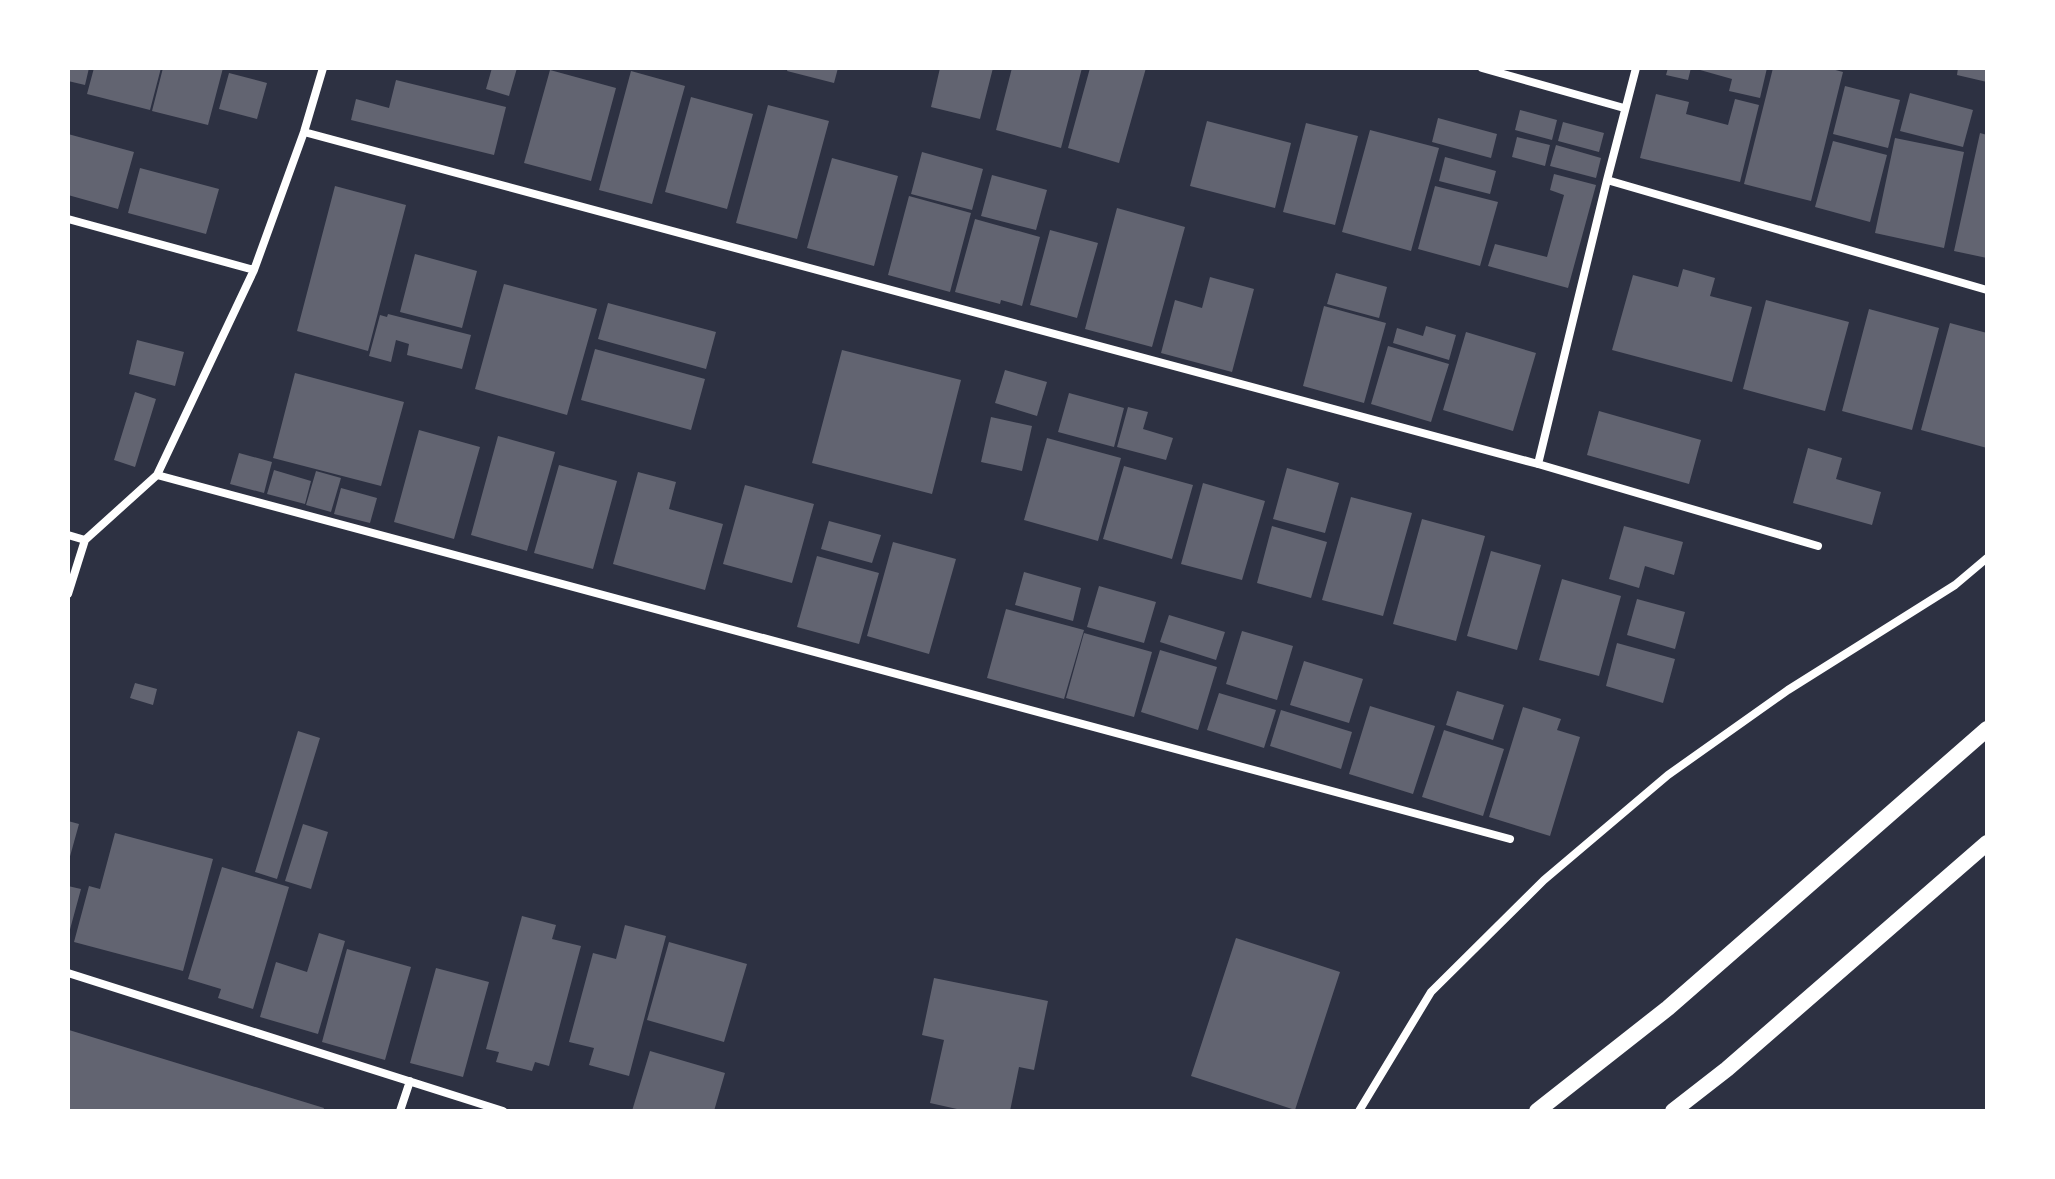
<svg xmlns="http://www.w3.org/2000/svg" width="2055" height="1179" viewBox="0 0 2055 1179" font-family="'DejaVu Sans',sans-serif">
  <rect width="100%" height="100%" fill="#2d3142"/>
  <path fill="#626471" d="M 68,68 L 89,68 L 85,85 L 68,81 Z
    M 94,68 L 161,68 L 150,110 L 87,94 Z
    M 163,68 L 223,68 L 208,125 L 152,111 Z
    M 492,68 L 517,68 L 509,96 L 486,89 Z
    M 788,68 L 838,68 L 834,83 L 787,71 Z
    M 940,68 L 993,68 L 980,119 L 931,107 Z
    M 1012,68 L 1082,68 L 1061,148 L 996,130 Z
    M 1090,68 L 1146,68 L 1119,163 L 1068,148 Z
    M 1668,68 L 1691,68 L 1688,80 L 1666,75 Z
    M 1693,68 L 1767,68 L 1760,98 L 1729,91 L 1732,79 Z
    M 1773,68 L 1828,68 L 1843,72 L 1811,201 L 1744,184 Z
    M 1958,68 L 1987,68 L 1987,82 L 1957,75 Z
    M 550,70 L 616,88 L 591,181 L 524,163 Z
    M 631,71 L 685,86 L 652,204 L 599,190 Z
    M 229,73 L 267,83 L 257,119 L 219,109 Z
    M 396,80 L 506,107 L 494,155 L 351,120 L 356,99 L 389,108 Z
    M 1845,86 L 1900,100 L 1888,148 L 1833,134 Z
    M 1910,93 L 1973,110 L 1963,147 L 1900,131 Z
    M 1656,94 L 1689,102 L 1686,114 L 1728,125 L 1735,99 L 1759,105 L 1740,182 L 1640,158 Z
    M 691,97 L 753,114 L 727,209 L 665,192 Z
    M 768,105 L 829,121 L 797,239 L 736,223 Z
    M 1520,110 L 1557,120 L 1552,140 L 1515,130 Z
    M 1438,118 L 1497,134 L 1491,158 L 1432,142 Z
    M 1207,121 L 1291,143 L 1275,208 L 1190,186 Z
    M 1563,122 L 1604,133 L 1599,152 L 1558,141 Z
    M 1306,123 L 1358,136 L 1335,225 L 1283,212 Z
    M 1370,130 L 1439,148 L 1411,251 L 1342,232 Z
    M 1980,133 L 1987,135 L 1987,258 L 1954,251 Z
    M 68,134 L 134,152 L 118,209 L 68,195 Z
    M 1517,137 L 1550,145 L 1545,166 L 1512,157 Z
    M 1895,138 L 1964,152 L 1944,248 L 1875,233 Z
    M 1833,141 L 1887,155 L 1870,222 L 1815,207 Z
    M 1556,145 L 1601,158 L 1596,178 L 1550,166 Z
    M 922,152 L 983,169 L 972,210 L 911,194 Z
    M 1445,157 L 1496,171 L 1490,194 L 1439,181 Z
    M 832,158 L 898,176 L 874,266 L 807,248 Z
    M 140,168 L 219,189 L 206,234 L 128,213 Z
    M 1554,174 L 1596,185 L 1568,288 L 1488,266 L 1495,244 L 1547,257 L 1564,195 L 1550,190 Z
    M 992,175 L 1047,190 L 1036,230 L 981,216 Z
    M 335,186 L 406,205 L 368,351 L 297,331 Z
    M 1435,186 L 1498,202 L 1480,266 L 1418,249 Z
    M 909,196 L 971,213 L 950,292 L 888,275 Z
    M 1117,208 L 1185,227 L 1152,347 L 1085,329 Z
    M 975,219 L 1040,237 L 1022,306 L 1001,300 L 1000,304 L 955,292 Z
    M 1050,230 L 1098,243 L 1077,318 L 1030,305 Z
    M 415,254 L 477,271 L 462,328 L 400,312 Z
    M 1683,269 L 1715,278 L 1710,296 L 1752,307 L 1732,382 L 1612,350 L 1633,275 L 1678,287 Z
    M 1336,273 L 1387,287 L 1379,318 L 1327,304 Z
    M 1210,277 L 1254,289 L 1232,372 L 1161,353 L 1175,300 L 1202,308 Z
    M 504,284 L 597,309 L 567,415 L 475,389 Z
    M 1766,300 L 1849,322 L 1825,411 L 1743,389 Z
    M 608,303 L 716,332 L 706,369 L 598,339 Z
    M 1324,306 L 1386,323 L 1364,403 L 1303,386 Z
    M 1869,309 L 1939,328 L 1912,430 L 1842,411 Z
    M 388,314 L 471,335 L 462,369 L 407,355 L 409,344 L 396,340 L 391,362 L 369,356 L 380,315 L 387,317 Z
    M 1950,323 L 1987,333 L 1987,448 L 1921,430 Z
    M 1426,326 L 1456,335 L 1449,360 L 1393,343 L 1397,328 L 1423,336 Z
    M 1466,332 L 1536,353 L 1513,431 L 1443,410 Z
    M 137,340 L 184,352 L 175,386 L 129,374 Z
    M 1388,346 L 1449,364 L 1431,422 L 1371,404 Z
    M 595,349 L 705,379 L 691,430 L 581,400 Z
    M 842,350 L 961,380 L 932,494 L 812,463 Z
    M 1005,370 L 1047,382 L 1037,416 L 995,403 Z
    M 295,373 L 404,402 L 381,486 L 273,458 Z
    M 135,392 L 156,399 L 135,467 L 114,460 Z
    M 1069,393 L 1124,408 L 1114,447 L 1058,432 Z
    M 1128,407 L 1148,412 L 1143,429 L 1173,438 L 1166,460 L 1117,447 Z
    M 1599,411 L 1701,440 L 1689,484 L 1587,455 Z
    M 991,417 L 1032,426 L 1022,471 L 981,462 Z
    M 419,430 L 480,447 L 454,539 L 394,522 Z
    M 498,436 L 555,452 L 527,551 L 471,535 Z
    M 1047,438 L 1121,458 L 1098,541 L 1024,520 Z
    M 1808,448 L 1842,458 L 1836,479 L 1881,492 L 1872,525 L 1793,503 Z
    M 239,453 L 272,462 L 264,493 L 230,484 Z
    M 559,465 L 617,481 L 593,569 L 534,553 Z
    M 1124,466 L 1193,485 L 1172,559 L 1103,539 Z
    M 1287,468 L 1339,483 L 1325,533 L 1273,519 Z
    M 274,470 L 311,481 L 305,504 L 267,494 Z
    M 316,471 L 341,478 L 331,512 L 306,505 Z
    M 638,472 L 676,482 L 669,509 L 723,524 L 705,590 L 613,564 Z
    M 1203,483 L 1265,501 L 1242,580 L 1181,564 Z
    M 745,485 L 814,504 L 792,583 L 723,564 Z
    M 341,488 L 377,498 L 370,523 L 334,514 Z
    M 1351,497 L 1412,513 L 1383,616 L 1322,600 Z
    M 1422,519 L 1485,536 L 1456,641 L 1393,624 Z
    M 829,521 L 881,535 L 872,563 L 821,549 Z
    M 1272,526 L 1327,542 L 1311,598 L 1257,583 Z
    M 1624,526 L 1683,542 L 1674,575 L 1645,566 L 1639,588 L 1609,579 Z
    M 893,542 L 956,559 L 929,654 L 867,636 Z
    M 1491,551 L 1541,565 L 1517,650 L 1467,636 Z
    M 817,556 L 879,573 L 859,644 L 797,627 Z
    M 1024,572 L 1081,588 L 1073,621 L 1015,605 Z
    M 1562,579 L 1621,596 L 1599,676 L 1539,660 Z
    M 1099,586 L 1156,602 L 1144,643 L 1087,627 Z
    M 1637,599 L 1685,612 L 1675,649 L 1627,635 Z
    M 1006,609 L 1084,630 L 1064,699 L 987,678 Z
    M 1169,615 L 1225,632 L 1216,660 L 1160,642 Z
    M 1242,631 L 1293,646 L 1277,700 L 1226,684 Z
    M 1084,633 L 1152,652 L 1134,717 L 1066,698 Z
    M 1617,643 L 1675,659 L 1663,703 L 1606,686 Z
    M 1160,650 L 1217,667 L 1198,730 L 1141,712 Z
    M 1304,661 L 1363,679 L 1349,723 L 1290,705 Z
    M 135,683 L 157,689 L 153,705 L 130,698 Z
    M 1457,691 L 1504,705 L 1493,740 L 1446,725 Z
    M 1219,693 L 1276,710 L 1264,748 L 1207,730 Z
    M 1370,706 L 1435,726 L 1413,794 L 1349,774 Z
    M 1523,707 L 1561,719 L 1557,730 L 1580,737 L 1550,836 L 1489,817 Z
    M 1281,710 L 1352,732 L 1341,769 L 1270,746 Z
    M 1444,730 L 1504,749 L 1483,816 L 1422,797 Z
    M 298,731 L 320,738 L 277,879 L 255,872 Z
    M 68,821 L 79,824 L 69,860 L 68,860 Z
    M 303,824 L 328,832 L 311,889 L 285,881 Z
    M 115,833 L 213,859 L 183,971 L 74,942 L 89,886 L 100,889 Z
    M 222,867 L 289,887 L 253,1009 L 218,998 L 221,989 L 188,979 Z
    M 68,886 L 81,889 L 69,933 L 68,932 Z
    M 522,916 L 556,925 L 552,939 L 581,946 L 549,1066 L 535,1062 L 532,1071 L 496,1062 L 499,1052 L 486,1049 Z
    M 625,925 L 666,936 L 629,1076 L 589,1065 L 594,1048 L 569,1042 L 593,953 L 616,959 Z
    M 319,933 L 345,941 L 318,1034 L 260,1017 L 276,962 L 307,972 Z
    M 1236,938 L 1340,972 L 1295,1110 L 1191,1076 Z
    M 669,942 L 747,964 L 724,1042 L 647,1020 Z
    M 347,949 L 411,967 L 385,1060 L 322,1042 Z
    M 436,968 L 489,982 L 463,1077 L 410,1063 Z
    M 934,978 L 1048,1001 L 1034,1070 L 1019,1067 L 1010,1111 L 966,1111 L 930,1103 L 944,1040 L 922,1035 Z
    M 69,1030 L 324,1108 L 323,1111 L 68,1111 Z
    M 650,1051 L 725,1073 L 714,1111 L 632,1111 Z"/>
  <g fill="none" stroke-linecap="round" stroke-linejoin="round">
    <path stroke="#fff" stroke-width="8" d="M 1482,68 L 1624,108
      M 304,132 L 1538,464 L 1818,546
      M 1607,180 L 1987,290
      M 68,219 L 254,270
      M 1538,464 L 1607,180 L 1636,68
      M 157,475 L 1510,839
      M 68,535 L 85,540
      M 68,594 L 85,540 L 157,475 L 254,270 L 304,132 L 323,68
      M 68,973 L 503,1111
      M 400,1111 L 410,1081
      M 1359,1111 L 1431,992 L 1544,880 L 1668,775 L 1788,690 L 1955,585 L 1987,558"/>
    <path stroke="#fff" stroke-width="16" d="M 1537,1111 L 1668,1008 L 1987,729
      M 1673,1111 L 1727,1069 L 1987,843"/>
  </g>
  <rect width="2055" height="1179" fill="none" stroke="#ffffff" stroke-width="140"/>
</svg>
